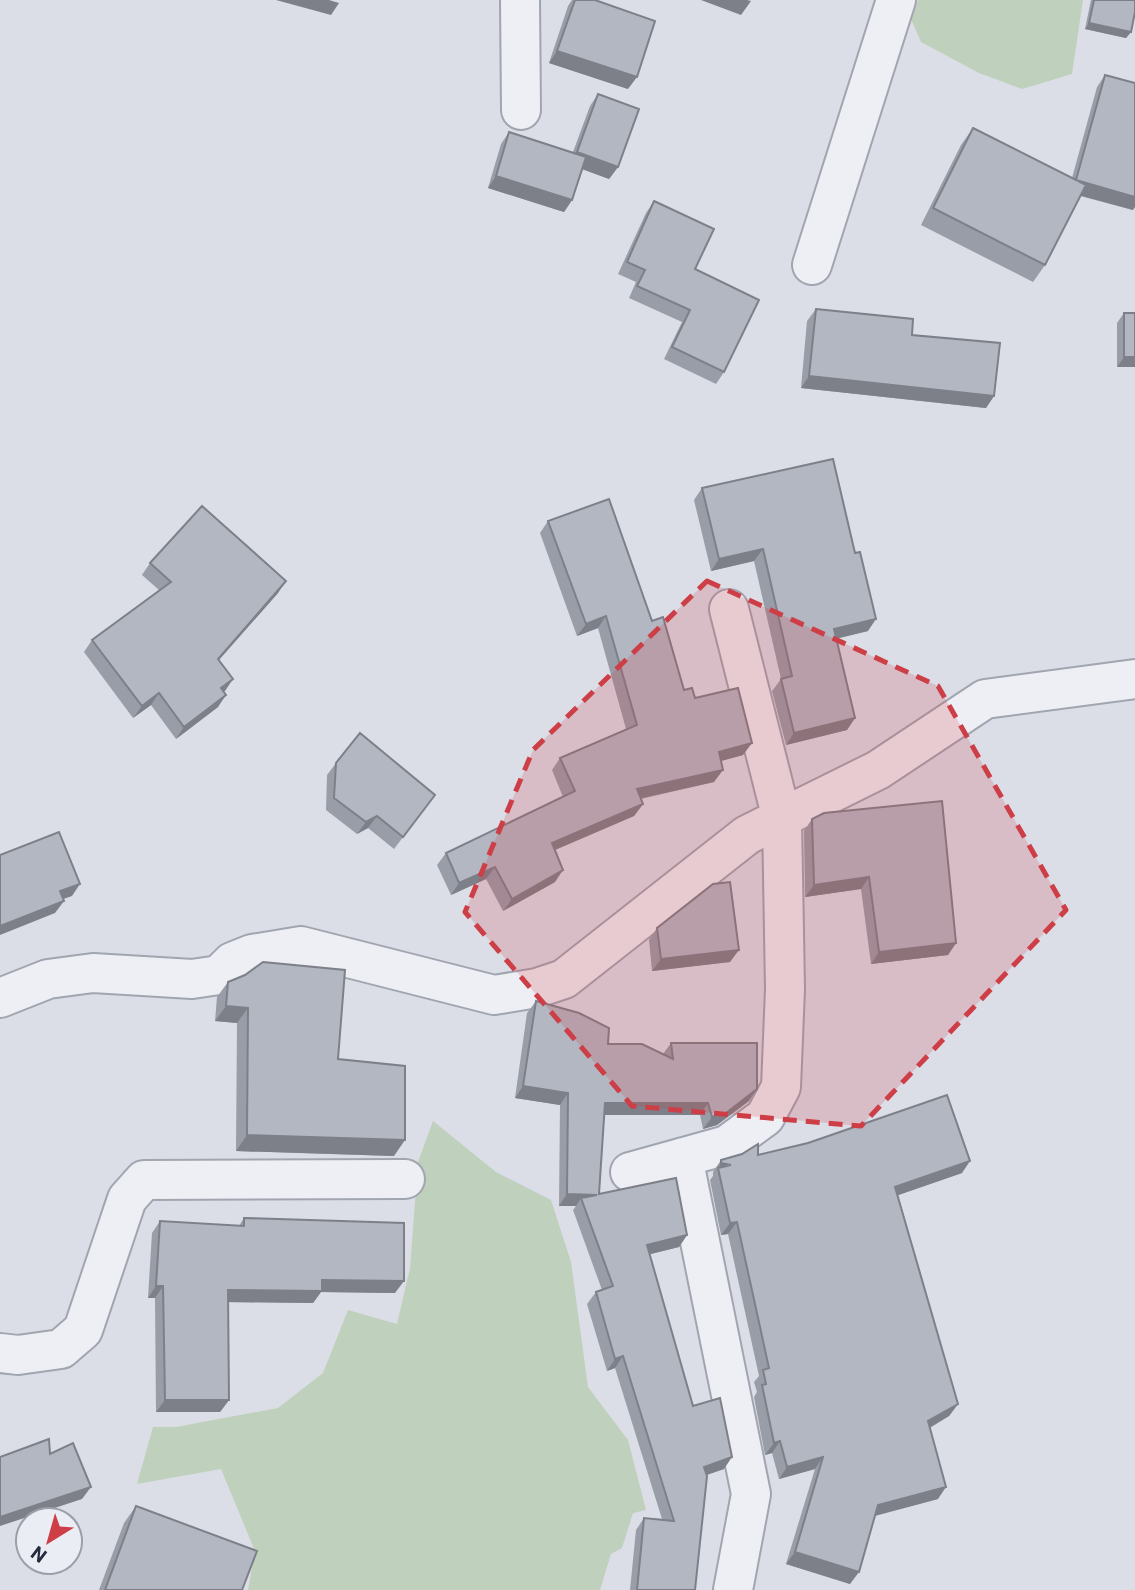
<svg xmlns="http://www.w3.org/2000/svg" width="1135" height="1590" viewBox="0 0 1135 1590" font-family="Roboto,sans-serif">
  <rect width="100%" height="100%" fill="#dbdee6"/>
  <path fill="#bfd0bc" d="M 918,0 L 1083,0 L 1072,74 L 1022,89 L 979,73 L 921,42 L 911,19 Z
    M 433,1121 L 496,1172 L 551,1200 L 571,1262 L 588,1387 L 628,1440 L 646,1510 L 633,1513 L 622,1548 L 611,1554 L 600,1590 L 248,1590 L 255,1551 L 221,1469 L 137,1484 L 153,1427 L 176,1427 L 278,1408 L 323,1373 L 348,1310 L 397,1324 L 410,1268 L 418,1162 Z"/>
  <g fill="none" stroke-linecap="round" stroke-linejoin="round">
    <g stroke="#a1a5b0" stroke-width="42">
      <path id="street" d="M 520,0 L 521,110
        M 812,265 L 896,0
        M 0,998 L 48,979 L 93,973 L 192,979 L 219,975 L 232,962 L 252,954 L 301,946 L 494,995 L 537,988 L 564,979 L 747,835 L 878,770 L 985,699 L 1135,679
        M 683,1157 L 751,1494 L 733,1590
        M 630,1172 L 727,1145 L 765,1117 L 781,1087 L 785,989 L 782,819 L 729,609
        M 0,1353 L 18,1355 L 61,1349 L 83,1330 L 127,1199 L 144,1180 L 405,1179"/>
    </g>
    <use href="#street" stroke="#eeeff4" stroke-width="38"/>
  </g>
  <path fill="#999da7" d="M 572,0 L 595,0 L 628,89 L 549,63 L 568,6 Z
    M 1091,0 L 1135,0 L 1131,32 L 1126,38 L 1085,29 Z
    M 1105,75 L 1133,210 L 1080,196 L 1045,265 L 1033,282 L 921,225 L 961,145 L 973,128 L 1072,178 L 1097,87 Z
    M 598,94 L 618,167 L 609,179 L 583,169 L 572,200 L 564,212 L 488,188 L 501,144 L 509,132 L 573,152 L 590,106 Z
    M 654,201 L 695,269 L 724,372 L 716,384 L 664,359 L 682,322 L 629,298 L 636,282 L 618,274 L 646,213 Z
    M 816,309 L 912,335 L 994,396 L 986,408 L 801,388 L 807,321 Z
    M 1124,313 L 1135,367 L 1117,367 L 1117,323 Z
    M 702,488 L 868,631 L 836,639 L 855,718 L 847,730 L 786,745 L 772,691 L 781,679 L 754,561 L 711,571 L 694,500 Z
    M 548,521 L 652,621 L 684,690 L 695,698 L 743,755 L 721,761 L 714,782 L 641,799 L 643,804 L 634,816 L 555,850 L 555,882 L 503,911 L 486,879 L 451,895 L 437,865 L 446,853 L 563,797 L 552,770 L 560,758 L 626,729 L 598,628 L 577,636 L 540,533 Z
    M 150,563 L 278,593 L 219,660 L 224,692 L 218,707 L 176,739 L 151,705 L 133,718 L 84,652 L 92,640 L 159,590 L 142,575 Z
    M 336,763 L 435,795 L 394,849 L 368,828 L 357,834 L 326,810 L 327,775 Z
    M 812,819 L 956,943 L 948,955 L 871,964 L 861,889 L 805,897 L 804,831 Z
    M 657,928 L 730,962 L 652,971 L 649,940 Z
    M 228,982 L 338,1059 L 394,1156 L 236,1151 L 237,1023 L 215,1021 L 217,997 Z
    M 536,1001 L 608,1044 L 663,1054 L 671,1043 L 749,1101 L 717,1125 L 703,1129 L 700,1115 L 604,1115 L 599,1194 L 687,1235 L 679,1247 L 650,1254 L 693,1406 L 724,1469 L 706,1475 L 695,1590 L 630,1590 L 636,1530 L 644,1518 L 662,1519 L 615,1368 L 607,1371 L 587,1304 L 596,1292 L 602,1290 L 573,1210 L 576,1206 L 559,1206 L 560,1105 L 515,1098 L 527,1013 Z
    M 758,1155 L 962,1173 L 898,1195 L 958,1404 L 949,1416 L 930,1428 L 938,1499 L 875,1516 L 850,1584 L 786,1564 L 815,1469 L 779,1479 L 772,1453 L 765,1455 L 754,1397 L 757,1392 L 754,1382 L 759,1376 L 728,1234 L 721,1235 L 710,1180 L 713,1176 L 713,1172 L 721,1160 Z
    M 244,1218 L 395,1293 L 321,1292 L 313,1303 L 228,1302 L 229,1400 L 220,1412 L 156,1412 L 155,1298 L 148,1298 L 152,1233 L 160,1221 L 239,1226 Z
    M 136,1506 L 242,1590 L 99,1590 L 124,1523 Z"/>
  <path fill="#7d8088" d="M 276,0 L 329,0 L 339,3 L 331,15 Z
    M 701,0 L 747,0 L 751,1 L 741,15 Z
    M 1089,23 L 1131,32 L 1126,38 L 1085,29 Z
    M 557,51 L 637,77 L 628,89 L 549,63 Z
    M 577,152 L 618,167 L 609,179 L 568,164 Z
    M 496,176 L 572,200 L 564,212 L 488,188 Z
    M 1076,180 L 1135,197 L 1135,207 L 1133,210 L 1068,192 Z
    M 1124,357 L 1135,357 L 1135,367 L 1117,367 Z
    M 809,376 L 994,396 L 986,408 L 801,388 Z
    M 763,549 L 754,561 L 711,571 L 719,559 Z
    M 286,581 L 278,593 L 209,671 L 218,659 Z
    M 606,616 L 598,628 L 577,636 L 586,624 Z
    M 876,619 L 868,631 L 826,641 L 834,629 Z
    M 233,679 L 225,691 L 213,700 L 221,688 Z
    M 159,693 L 151,705 L 133,718 L 142,706 Z
    M 226,695 L 218,707 L 176,739 L 184,727 Z
    M 855,718 L 847,730 L 786,745 L 794,733 Z
    M 752,743 L 743,755 L 710,764 L 719,752 Z
    M 723,770 L 714,782 L 628,801 L 637,789 Z
    M 643,804 L 634,816 L 543,855 L 552,843 Z
    M 377,816 L 368,828 L 357,834 L 366,822 Z
    M 495,867 L 486,879 L 451,895 L 459,883 Z
    M 563,870 L 555,882 L 503,911 L 512,899 Z
    M 869,877 L 861,889 L 805,897 L 814,885 Z
    M 80,884 L 72,896 L 52,903 L 60,891 Z
    M 64,901 L 55,913 L 0,935 L 0,926 Z
    M 956,943 L 948,955 L 871,964 L 879,952 Z
    M 739,950 L 730,962 L 652,971 L 661,959 Z
    M 226,1006 L 248,1008 L 237,1023 L 215,1021 Z
    M 523,1086 L 568,1093 L 560,1105 L 515,1098 Z
    M 757,1089 L 749,1101 L 717,1125 L 703,1129 L 712,1117 Z
    M 605,1103 L 708,1103 L 700,1115 L 596,1115 Z
    M 247,1135 L 405,1140 L 394,1156 L 236,1151 Z
    M 970,1161 L 962,1173 L 887,1199 L 895,1187 Z
    M 721,1163 L 731,1165 L 718,1168 L 713,1175 Z
    M 567,1194 L 597,1195 L 581,1198 L 576,1206 L 559,1206 Z
    M 737,1222 L 728,1234 L 721,1235 L 730,1223 Z
    M 687,1235 L 679,1247 L 639,1257 L 647,1245 Z
    M 322,1280 L 404,1281 L 395,1293 L 321,1292 L 313,1303 L 220,1302 L 228,1290 Z
    M 156,1286 L 163,1286 L 155,1298 L 148,1298 Z
    M 623,1356 L 615,1368 L 607,1371 L 615,1359 Z
    M 165,1400 L 229,1400 L 220,1412 L 156,1412 Z
    M 958,1404 L 949,1416 L 920,1433 L 928,1421 Z
    M 780,1441 L 772,1453 L 765,1455 L 774,1443 Z
    M 732,1457 L 724,1469 L 695,1479 L 704,1467 Z
    M 823,1457 L 815,1469 L 779,1479 L 787,1467 Z
    M 91,1487 L 82,1499 L 0,1526 L 0,1517 Z
    M 946,1487 L 938,1499 L 870,1517 L 878,1505 Z
    M 795,1552 L 859,1572 L 850,1584 L 786,1564 Z"/>
  <path fill="#b2b7c2" stroke="#7d8088" stroke-width="2" d="M 575,0 L 595,0 L 655,21 L 637,77 L 557,51 Z
    M 1094,0 L 1135,0 L 1135,12 L 1131,32 L 1089,23 Z
    M 1105,75 L 1135,83 L 1135,197 L 1076,180 Z
    M 598,94 L 639,109 L 618,167 L 577,152 Z
    M 973,128 L 1086,185 L 1045,265 L 933,208 Z
    M 509,132 L 586,157 L 572,200 L 496,176 Z
    M 654,201 L 714,229 L 695,269 L 759,300 L 724,372 L 672,347 L 690,310 L 637,286 L 645,270 L 627,262 Z
    M 816,309 L 913,319 L 912,335 L 1000,343 L 994,396 L 809,376 Z
    M 1124,313 L 1135,313 L 1135,357 L 1124,357 Z
    M 833,459 L 855,553 L 860,552 L 876,619 L 834,629 L 855,718 L 794,733 L 781,679 L 792,676 L 763,549 L 719,559 L 702,488 Z
    M 609,499 L 652,621 L 663,617 L 684,690 L 692,688 L 695,698 L 738,688 L 752,743 L 719,752 L 723,770 L 637,789 L 643,804 L 552,843 L 563,870 L 512,899 L 495,867 L 459,883 L 446,853 L 575,791 L 560,758 L 637,725 L 606,616 L 586,624 L 548,521 Z
    M 202,506 L 286,581 L 218,659 L 233,679 L 221,688 L 226,695 L 184,727 L 159,693 L 142,706 L 92,640 L 171,582 L 150,563 Z
    M 360,733 L 435,795 L 403,837 L 377,816 L 366,822 L 334,798 L 336,763 Z
    M 942,801 L 956,943 L 879,952 L 869,877 L 814,885 L 812,819 L 824,813 Z
    M 59,832 L 80,884 L 60,891 L 64,901 L 0,926 L 0,855 Z
    M 730,882 L 739,950 L 661,959 L 657,928 L 713,884 Z
    M 263,962 L 345,970 L 338,1059 L 405,1066 L 405,1140 L 247,1135 L 248,1008 L 226,1006 L 228,982 L 245,975 Z
    M 536,1001 L 579,1013 L 609,1028 L 608,1044 L 642,1044 L 673,1059 L 671,1043 L 757,1043 L 757,1089 L 726,1113 L 712,1117 L 708,1103 L 605,1103 L 599,1194 L 676,1178 L 687,1235 L 647,1245 L 693,1406 L 720,1398 L 732,1457 L 704,1467 L 707,1476 L 695,1590 L 637,1590 L 644,1518 L 674,1521 L 623,1356 L 615,1359 L 596,1292 L 613,1286 L 581,1198 L 597,1195 L 567,1194 L 568,1093 L 523,1086 Z
    M 947,1095 L 970,1161 L 895,1187 L 958,1404 L 928,1421 L 946,1487 L 878,1505 L 859,1572 L 795,1552 L 823,1457 L 787,1467 L 780,1441 L 774,1443 L 762,1385 L 766,1384 L 763,1370 L 769,1368 L 737,1222 L 730,1223 L 718,1168 L 731,1165 L 721,1163 L 721,1160 L 742,1154 L 758,1144 L 758,1155 L 808,1143 Z
    M 244,1218 L 404,1223 L 404,1281 L 322,1280 L 322,1291 L 228,1290 L 229,1400 L 165,1400 L 163,1286 L 156,1286 L 160,1221 L 244,1226 Z
    M 49,1439 L 50,1454 L 73,1443 L 91,1487 L 0,1517 L 0,1457 Z
    M 136,1506 L 257,1551 L 242,1590 L 105,1590 Z"/>
  <path fill="#cd3e47" fill-opacity="0.2" stroke="#cd3e47" stroke-width="5" stroke-dasharray="14 9" stroke-linejoin="round" d="M 707,581 L 938,686 L 1066,910 L 861,1126 L 632,1106 L 465,912 L 533,750 Z"/>
  <g transform="translate(49 1541) rotate(217)"><circle r="33" fill="#eaedf4" stroke="#9b9faa" stroke-width="2"/>
  <path d="M0-5L12 26L0 18L-12 26Z" fill="#cd3e47"/>
  <text y="-10" font-size="19" font-weight="bold" text-anchor="middle" fill="#252b3c">N</text>
  </g>
</svg>
